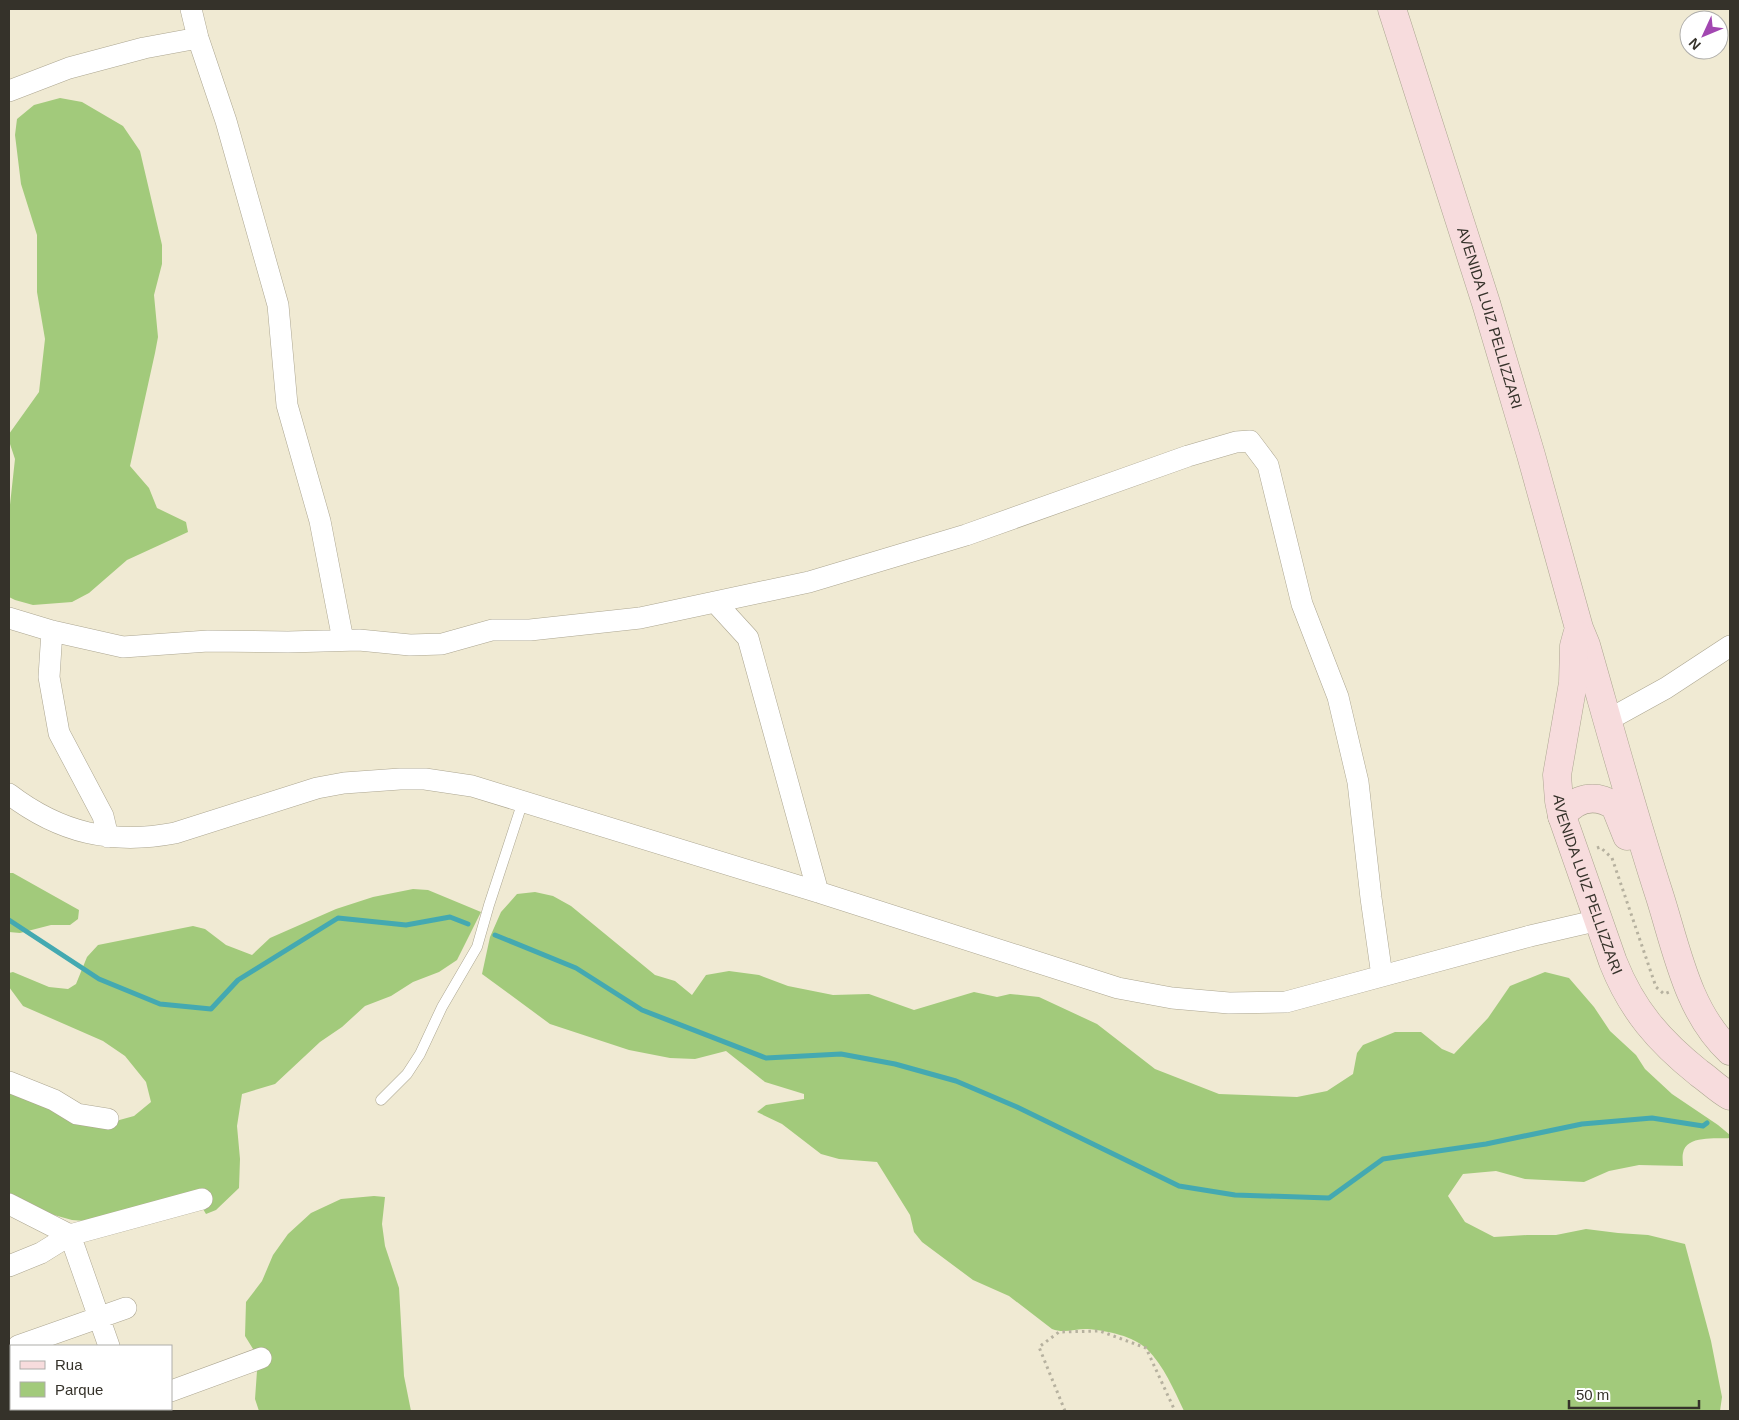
<svg xmlns="http://www.w3.org/2000/svg" width="1739" height="1420" viewBox="0 0 1739 1420" font-family="Helvetica,sans-serif">
  <rect width="100%" height="100%" fill="#f0ead3"/>
  <path fill="#a2ca7b" d="M 60,98 L 82,102 L 123,126 L 140,151 L 162,245 L 162,264 L 154,295 L 158,337 L 155,353 L 130,466 L 149,488 L 157,508 L 186,522 L 188,532 L 127,560 L 89,593 L 72,602 L 33,605 L 15,600 L 9,597 L 9,514 L 15,459 L 9,441 L 9,434 L 39,392 L 45,339 L 37,292 L 37,235 L 21,184 L 15,135 L 17,119 L 34,105 Z
    M 9,873 L 13,873 L 79,910 L 78,919 L 70,925 L 51,925 L 20,933 L 9,932 Z
    M 413,889 L 428,890 L 481,912 L 457,960 L 439,972 L 413,982 L 391,996 L 365,1006 L 342,1027 L 320,1042 L 275,1084 L 242,1094 L 237,1126 L 240,1159 L 239,1188 L 216,1210 L 206,1214 L 203,1209 L 122,1224 L 72,1220 L 36,1210 L 9,1198 L 9,1088 L 94,1127 L 134,1116 L 151,1102 L 146,1082 L 125,1056 L 103,1041 L 23,1006 L 9,987 L 9,973 L 13,972 L 49,987 L 68,989 L 76,984 L 87,957 L 98,945 L 193,926 L 205,929 L 226,945 L 252,955 L 270,938 L 336,909 L 373,897 Z
    M 535,892 L 553,896 L 571,906 L 655,975 L 675,981 L 692,995 L 706,975 L 729,971 L 759,975 L 788,986 L 833,995 L 869,994 L 914,1010 L 974,992 L 997,997 L 1010,994 L 1039,997 L 1097,1024 L 1155,1069 L 1219,1094 L 1297,1097 L 1327,1091 L 1353,1074 L 1357,1053 L 1363,1045 L 1395,1032 L 1421,1032 L 1442,1049 L 1454,1054 L 1488,1018 L 1510,986 L 1545,972 L 1569,978 L 1594,1007 L 1610,1031 L 1636,1055 L 1645,1069 L 1672,1094 L 1718,1125 L 1730,1135 L 1730,1138 C 1716,1139 1686,1135 1683,1153 C 1682,1157 1683,1162 1683,1166 L 1639,1165 L 1609,1171 L 1584,1182 L 1525,1179 L 1496,1171 L 1463,1174 L 1448,1196 L 1465,1222 L 1494,1237 L 1527,1235 L 1556,1235 L 1586,1229 L 1618,1233 L 1648,1235 L 1685,1244 L 1711,1341 L 1722,1397 L 1720,1411 L 1184,1411 C 1174,1390 1164,1366 1147,1349 C 1133,1336 1108,1331 1089,1329 C 1076,1328 1065,1334 1052,1329 L 1009,1296 L 973,1280 L 922,1242 L 914,1232 L 910,1215 L 877,1162 L 839,1159 L 821,1154 L 782,1124 L 757,1112 L 766,1105 L 804,1099 L 804,1094 L 765,1082 L 726,1051 L 695,1059 L 670,1058 L 629,1050 L 550,1024 L 482,974 L 490,937 L 501,912 L 517,894 Z
    M 374,1196 L 385,1197 L 382,1224 L 385,1246 L 399,1288 L 404,1376 L 411,1411 L 259,1411 L 255,1399 L 258,1357 L 245,1336 L 246,1302 L 262,1281 L 273,1255 L 288,1234 L 311,1213 L 341,1199 Z"/>
  <g fill="none" stroke-linecap="round" stroke-linejoin="round">
    <path stroke="#44a9b1" stroke-width="5" d="M 9,920 L 99,979 L 160,1004 L 211,1009 L 238,980 L 338,918 L 406,925 L 450,917 L 468,924
      M 495,935 L 576,968 L 642,1010 L 766,1058 L 841,1054 L 895,1064 L 956,1081 L 1017,1107 L 1179,1186 L 1235,1195 L 1329,1198 L 1383,1159 L 1486,1144 L 1582,1124 L 1652,1118 L 1703,1126 L 1707,1123"/>
    <g stroke="#aca691" stroke-width="11">
      <path id="lane" d="M 381,1100 L 407,1074 L 420,1054 L 442,1007 L 477,947 L 489,905 L 523,801"/>
    </g>
    <g stroke="#aca691" stroke-width="22">
      <path id="street" d="M 191,9 L 198,38 L 226,121 L 278,305 L 287,405 L 320,521 L 343,640
        M 9,91 L 69,68 L 144,48 L 198,38
        M 716,603 L 748,638 L 818,892
        M 9,618 L 52,631 L 123,647 L 208,641 L 288,642 L 359,640 L 410,645 L 442,644 L 492,630 L 530,630 L 640,618 L 809,582 L 966,535 L 1188,456 L 1236,442 L 1250,441 L 1268,465 L 1302,604 L 1338,697 L 1358,782 L 1371,898 L 1382,976
        M 52,631 L 49,677 L 59,733 L 103,816 L 108,837
        M 1608,720 L 1666,688 L 1730,646
        M 9,794 C 60,833 112,845 175,833 L 317,788 L 344,783 L 400,779 L 425,779 L 472,786 L 818,892 L 1118,988 L 1172,998 L 1229,1003 L 1286,1002 L 1530,936 L 1599,920
        M 9,1082 L 54,1100 L 77,1114 L 108,1119
        M 9,1204 L 70,1235 L 202,1199
        M 9,1266 L 41,1253 L 70,1235 L 109,1346
        M 18,1346 L 126,1308
        M 171,1391 L 261,1358
        M 119,1411 L 126,1409"/>
    </g>
    <g stroke="#aca691" stroke-width="29">
      <g id="secondary">
        <path id="s1" d="M 1392,9 L 1486,303 L 1531,455 L 1579,628 L 1586,645 C 1610,729 1633,814 1660,897 C 1677,951 1688,1012 1730,1051"/>
        <path id="s2" d="M 1577,635 L 1574,646 L 1573,683 L 1557,775 L 1559,801 L 1562,816 L 1613,962 C 1632,1010 1659,1041 1699,1073 C 1709,1080 1719,1090 1730,1096"/>
        <path d="M 1562,816 C 1576,797 1595,793 1615,806 L 1627,836"/>
      </g>
    </g>
    <path stroke="#b6b19f" stroke-width="3" stroke-dasharray="2.5 4" stroke-linecap="butt" d="M 1597,848 L 1600,847 L 1612,858 L 1656,987 L 1664,994 L 1669,992
      M 1065,1411 L 1039,1347 L 1059,1332 L 1100,1331 L 1146,1348 L 1175,1411"/>
    <use href="#lane" stroke="#fff" stroke-width="10"/>
    <use href="#street" stroke="#fff" stroke-width="21"/>
    <use href="#secondary" stroke="#f7dcdd" stroke-width="28"/>
  </g>
  <g text-anchor="middle" stroke-width="4.5" stroke-linejoin="round" paint-order="stroke">
    <g font-size="15" fill="#35322a" stroke="#fff">
      <text dy="5" stroke="none"><textPath href="#s1" startOffset="324">AVENIDA LUIZ PELLIZZARI</textPath></text>
      <text dy="5" stroke="none"><textPath href="#s2" startOffset="256">AVENIDA LUIZ PELLIZZARI</textPath></text>
    </g>
  </g>
  <rect width="1739" height="1420" fill="none" stroke="#35322a" stroke-width="20"/>
  <rect x="10" y="1345" width="162" height="65" fill="#ffffff" stroke="#aeadaa"/>
  <rect x="20" y="1361" width="25" height="8" fill="#f7dcdd" stroke="#aeadaa"/>
  <text x="55" y="1370" font-size="15" fill="#35322a">Rua</text>
  <rect x="20" y="1382" width="25" height="15" fill="#a2ca7b" stroke="#aeadaa"/>
  <text x="55" y="1395" font-size="15" fill="#35322a">Parque</text>
  <g transform="translate(1704 35) rotate(226)"><circle r="24" fill="#ffffff" stroke="#aeadaa"/>
  <path d="M0-4L9 19L0 12L-9 19Z" fill="#a247b1"/>
  <text y="-8" font-size="14" font-weight="bold" text-anchor="middle" fill="#35322a">N</text>
  </g>
  <path d="M1569 1400v8h130v-8" fill="none" stroke="#35322a" stroke-width="2.5"/>
  <text x="1576" y="1400" font-size="15" fill="#35322a" stroke="#ffffff" stroke-width="4" paint-order="stroke">50 m</text>
</svg>
